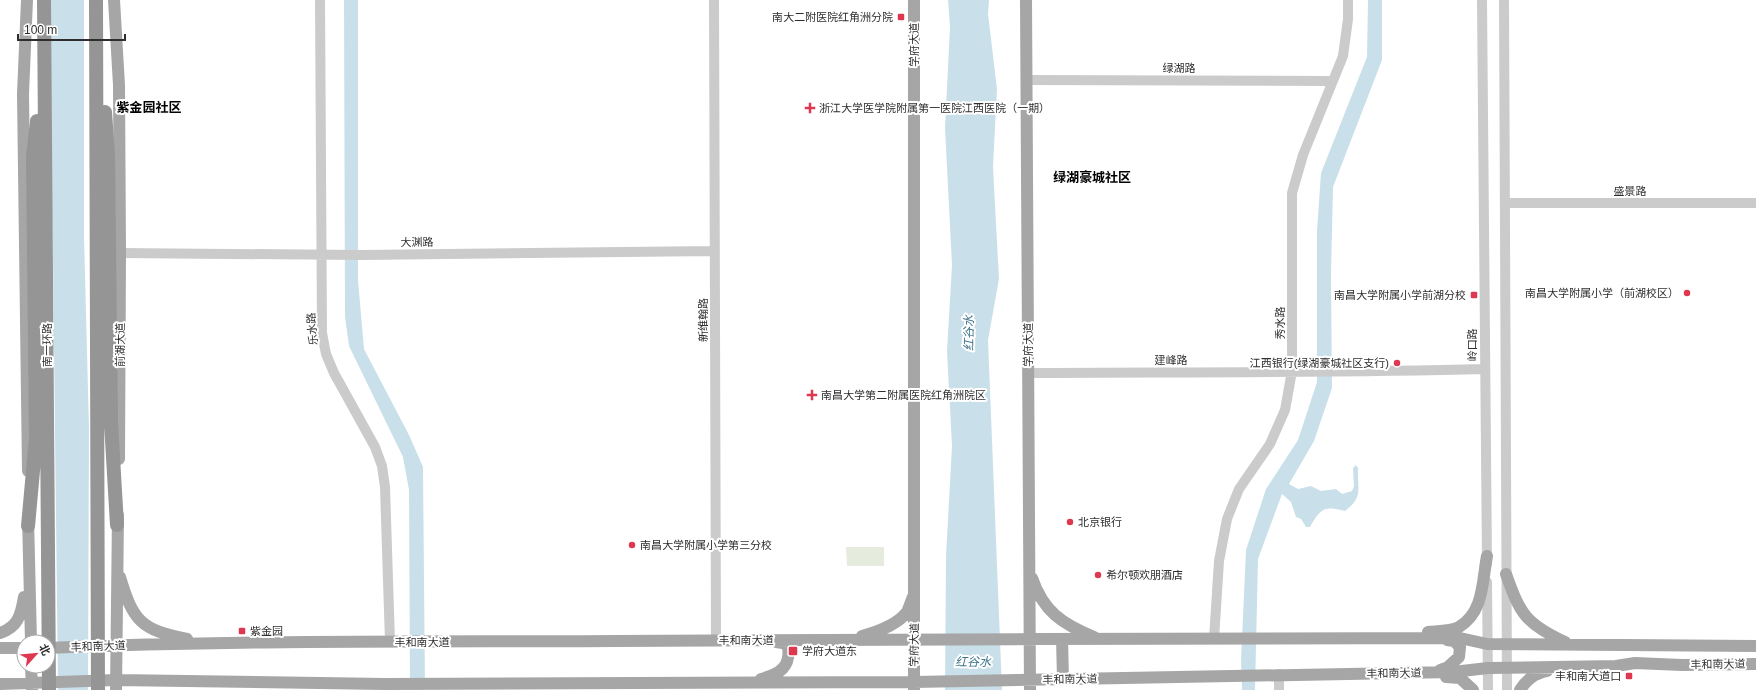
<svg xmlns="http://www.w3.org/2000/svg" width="1756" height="690" viewBox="0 0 1756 690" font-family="Arial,'Noto Sans SC',sans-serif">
  <rect width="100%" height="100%" fill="#fff"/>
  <path fill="#e5ebdd" d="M 846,547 L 884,547 L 884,566 L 847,566 Z"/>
  <path fill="#c9e0ea" d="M 51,0 L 84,0 L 84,236 L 89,428 L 88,690 L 58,690 L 53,258 L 49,75 Z
    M 344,0 L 358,0 L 358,280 L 364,349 L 409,435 L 423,467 L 425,690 L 410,690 L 409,490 L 403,457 L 349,346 L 345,317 Z
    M 948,0 L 989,0 L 988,14 L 997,89 L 993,167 L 999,279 L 988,340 L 1002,690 L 945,690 L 946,556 L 952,446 L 947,351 L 952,265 L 945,128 L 950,27 Z
    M 1368,0 L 1382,0 L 1382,60 L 1333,187 L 1331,275 L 1332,388 L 1314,441 L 1289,484 L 1298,489 L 1311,486 L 1321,491 L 1336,489 L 1342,494 L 1352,491 L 1354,486 L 1353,468 L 1356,465 L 1358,468 C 1357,490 1364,496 1345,511 C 1324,505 1320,509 1310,527 L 1306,527 L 1301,519 L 1296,517 L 1291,502 L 1282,494 L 1258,559 L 1255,690 L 1242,690 L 1241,660 L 1246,550 L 1266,489 L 1298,440 L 1317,382 L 1317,231 L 1321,173 L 1367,57 Z"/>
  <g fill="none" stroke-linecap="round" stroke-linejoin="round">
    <path stroke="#cbcbcb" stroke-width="10" d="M 320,0 L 322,333 L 326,354 L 334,373 L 375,447 L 382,466 L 385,487 L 390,642
      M 714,0 L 716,640
      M 1482,0 L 1487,564
      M 1504,0 L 1507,690
      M 1026,80 L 1332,81
      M 1505,203 L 1756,203
      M 120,253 L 361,255 L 715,251
      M 1028,373 C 1180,372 1332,373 1485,369
      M 1487,582 L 1488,690
      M 1214,639 L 1219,561 L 1227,519 L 1239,489 L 1270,444 L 1285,410 L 1292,371 L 1292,193 L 1303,155 L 1343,56 L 1348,19 L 1348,0
      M 1279,674 L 1279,690"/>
    <path stroke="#a6a6a6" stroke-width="12" d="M 27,0 L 23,94 L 28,471
      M 114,0 L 119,85 L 120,253 L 119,459
      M 914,0 L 914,689
      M 1026,0 L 1030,690
      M 28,517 L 31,642
      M 1506,574 C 1520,614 1526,624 1565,642
      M 120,577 C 133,621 141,630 187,639
      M 1032,578 C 1043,611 1062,624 1094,637
      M 1428,632 C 1437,631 1451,631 1459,627 C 1484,612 1482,582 1487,556
      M 0,633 C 18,627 21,615 24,597
      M 862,636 C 877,632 897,625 907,612 C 909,608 911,601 913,597
      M 1062,639 L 1063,679
      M 0,648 L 24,648
      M 48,648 C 237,640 426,642 615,641 C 897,639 1178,639 1460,638 L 1487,644 L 1756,646
      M 31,666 L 32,690
      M 1440,670 L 1448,667 L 1459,657 L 1460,647 L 1454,641 L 1447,640
      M 1446,677 L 1460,678 L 1473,690
      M 761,679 C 780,674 791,667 788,646 L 783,643 L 776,642
      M 0,684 L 116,680 L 385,684 L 914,682 L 1453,672 L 1488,668 L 1616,666 L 1635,663 L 1682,665 L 1756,664
      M 116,690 L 118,515
      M 1520,690 C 1527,679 1534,674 1547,671"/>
    <path stroke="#959595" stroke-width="14" d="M 44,0 L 49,690
      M 96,0 L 98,690
      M 105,112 L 108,155 L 111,423 L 117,525
      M 28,526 L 36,438 L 33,157 L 37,121"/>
  </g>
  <g fill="#de3850" stroke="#fff" stroke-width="1.5">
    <rect x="897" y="13" width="8" height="8" rx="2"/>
    <path d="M808 102h4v4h4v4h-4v4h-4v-4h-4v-4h4z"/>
    <circle cx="1687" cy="293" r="4"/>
    <rect x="1470" y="291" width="8" height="8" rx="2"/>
    <circle cx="1397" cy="363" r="4"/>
    <path d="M810 389h4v4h4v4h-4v4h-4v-4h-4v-4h4z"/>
    <circle cx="1070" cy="522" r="4"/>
    <circle cx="632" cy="545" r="4"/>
    <circle cx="1098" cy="575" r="4"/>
    <rect x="238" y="627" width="8" height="8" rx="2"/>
    <rect x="788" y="646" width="10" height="10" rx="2"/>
    <rect x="1625" y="672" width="8" height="8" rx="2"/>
  </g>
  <g text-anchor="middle" stroke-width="4" stroke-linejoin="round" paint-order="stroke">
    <g font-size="11" fill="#2e2e2e" stroke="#fff" text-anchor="start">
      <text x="893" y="21" text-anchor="end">南大二附医院红角洲分院</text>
      <text x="819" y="112">浙江大学医学院附属第一医院江西医院（一期）</text>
      <text x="1679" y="297" text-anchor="end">南昌大学附属小学（前湖校区）</text>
      <text x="1466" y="299" text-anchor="end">南昌大学附属小学前湖分校</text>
      <text x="1389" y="367" text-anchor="end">江西银行(绿湖豪城社区支行)</text>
      <text x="821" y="399">南昌大学第二附属医院红角洲院区</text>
      <text x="1078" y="526">北京银行</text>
      <text x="640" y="549">南昌大学附属小学第三分校</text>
      <text x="1106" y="579">希尔顿欢朋酒店</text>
      <text x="250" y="635">紫金园</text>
      <text x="802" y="655">学府大道东</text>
      <text x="1621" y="680" text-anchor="end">丰和南大道口</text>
    </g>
    <g font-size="11" fill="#2e2e2e" stroke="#fff">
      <text transform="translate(914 45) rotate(-90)" y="4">学府大道</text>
      <text x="1179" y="72">绿湖路</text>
      <text x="1630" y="195">盛景路</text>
      <text transform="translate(417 242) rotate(-1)" y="4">大渊路</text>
      <text transform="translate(703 320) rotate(-90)" y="4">新维翰路</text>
      <text transform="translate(1280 323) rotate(-90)" y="4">秀水路</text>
      <text transform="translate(312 329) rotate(-95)" y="4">乐水路</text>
      <text transform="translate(47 345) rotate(-90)" y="4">南一环路</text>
      <text transform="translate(120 345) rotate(-90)" y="4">前湖大道</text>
      <text transform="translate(1028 345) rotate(-90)" y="4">学府大道</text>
      <text transform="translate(1472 345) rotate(-90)" y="4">岭口路</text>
      <text x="1171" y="364">建峰路</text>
      <text x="746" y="644">丰和南大道</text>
      <text x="422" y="646">丰和南大道</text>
      <text transform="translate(914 645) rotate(-89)" y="4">学府大道</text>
      <text transform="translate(98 646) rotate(-2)" y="4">丰和南大道</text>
      <text transform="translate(1718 664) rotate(-1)" y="4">丰和南大道</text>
      <text transform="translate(1394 673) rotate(-1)" y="4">丰和南大道</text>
      <text transform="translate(1070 679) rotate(-1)" y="4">丰和南大道</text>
    </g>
    <g font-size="12" font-style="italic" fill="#3f758d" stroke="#fff">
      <text transform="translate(969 333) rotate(-90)" y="4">红谷水</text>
      <text x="973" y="666">红谷水</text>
    </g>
    <g font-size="13" font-weight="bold" fill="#000" stroke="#fff">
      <text x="149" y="112">紫金园社区</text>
      <text x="1092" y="182">绿湖豪城社区</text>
    </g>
  </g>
  <g transform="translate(36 654) rotate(63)"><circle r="19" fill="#ffffff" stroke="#ababab"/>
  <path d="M0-3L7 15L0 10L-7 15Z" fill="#de3850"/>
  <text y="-6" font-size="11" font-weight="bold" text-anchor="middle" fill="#2e2e2e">北</text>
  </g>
  <path d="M18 34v6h107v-6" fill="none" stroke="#2e2e2e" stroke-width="2"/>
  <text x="24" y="34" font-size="12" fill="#2e2e2e" stroke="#ffffff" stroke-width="3" paint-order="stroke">100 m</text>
</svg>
